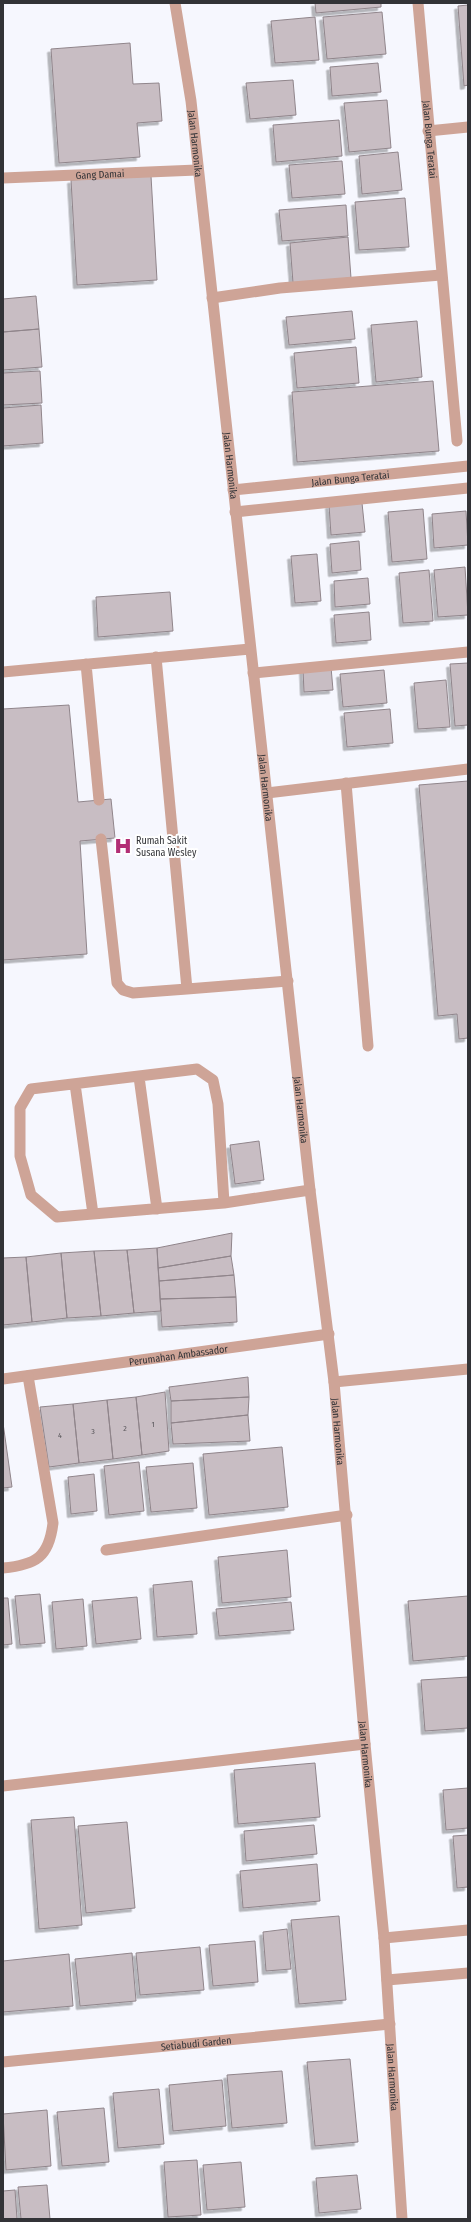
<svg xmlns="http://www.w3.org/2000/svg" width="471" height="2222" viewBox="0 0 471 2222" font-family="'Fira Sans Condensed',sans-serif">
  <defs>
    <filter id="shadow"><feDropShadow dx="-3.5" dy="3.5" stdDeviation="0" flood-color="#0004"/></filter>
  </defs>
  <rect width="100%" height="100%" fill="#f6f7fe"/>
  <path fill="#c8bdc3" stroke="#90858b" filter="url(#shadow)" d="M 315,3 L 381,3 L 381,7 L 316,13 Z
    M 468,5 L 468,85 L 464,86 L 458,6 Z
    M 382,12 L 386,54 L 327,59 L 323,17 Z
    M 315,17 L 319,60 L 275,63 L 271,21 Z
    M 130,43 L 133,84 L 159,83 L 162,121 L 137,123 L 140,157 L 59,163 L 51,49 Z
    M 378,63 L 381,92 L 332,96 L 330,67 Z
    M 293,80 L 296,115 L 250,119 L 246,83 Z
    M 387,100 L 391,148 L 349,152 L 344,103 Z
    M 339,120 L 342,156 L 276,162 L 273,125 Z
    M 398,152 L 402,190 L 362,194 L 359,156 Z
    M 342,161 L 345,194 L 292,198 L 289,165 Z
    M 151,176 L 157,280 L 77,285 L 71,180 Z
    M 405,198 L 409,247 L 359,250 L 355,202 Z
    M 346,205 L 348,236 L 282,241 L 279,210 Z
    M 348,237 L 351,278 L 293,283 L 290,243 Z
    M 36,296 L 39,329 L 3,332 L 3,299 Z
    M 352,311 L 355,339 L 289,345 L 286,317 Z
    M 417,321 L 422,377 L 376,382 L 371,325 Z
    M 39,329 L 42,367 L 3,370 L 3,332 Z
    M 356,347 L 359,383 L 297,388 L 294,353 Z
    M 40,371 L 42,403 L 3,405 L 3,373 Z
    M 433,381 L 439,451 L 297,462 L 292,392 Z
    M 41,405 L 43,443 L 3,446 L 3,408 Z
    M 362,503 L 365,532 L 331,535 L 329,505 Z
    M 423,509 L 427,559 L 392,562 L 388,512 Z
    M 466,511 L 468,545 L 434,548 L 432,514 Z
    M 359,541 L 361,570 L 332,573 L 330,544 Z
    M 317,554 L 321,601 L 295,603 L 291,556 Z
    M 465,567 L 468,615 L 438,617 L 434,570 Z
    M 429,570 L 433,621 L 403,623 L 399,573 Z
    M 368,578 L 370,604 L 335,607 L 334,581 Z
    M 170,592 L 173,631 L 98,637 L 96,597 Z
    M 369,612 L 371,640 L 336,643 L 334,615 Z
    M 468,663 L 468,725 L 455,726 L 450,664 Z
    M 331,667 L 333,690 L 304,692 L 303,670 Z
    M 384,670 L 387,703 L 343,707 L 340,674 Z
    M 446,680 L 450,727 L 418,729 L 414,683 Z
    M 69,705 L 78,802 L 111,799 L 115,838 L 80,841 L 87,954 L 3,960 L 3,709 Z
    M 390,709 L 393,743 L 347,747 L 344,713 Z
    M 468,781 L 468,1038 L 459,1039 L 457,1014 L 438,1016 L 419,785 Z
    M 259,1141 L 264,1180 L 235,1184 L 230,1145 Z
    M 232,1233 L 231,1256 L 158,1268 L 157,1248 Z
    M 157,1248 L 161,1311 L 134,1313 L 127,1250 Z
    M 127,1250 L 134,1313 L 101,1316 L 94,1251 Z
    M 94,1251 L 101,1316 L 67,1318 L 61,1253 Z
    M 61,1253 L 67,1318 L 32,1322 L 26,1257 Z
    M 231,1256 L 234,1275 L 159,1281 L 158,1268 Z
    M 26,1257 L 32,1322 L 3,1325 L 3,1258 Z
    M 234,1275 L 236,1297 L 160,1299 L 159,1281 Z
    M 236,1297 L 237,1322 L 162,1327 L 160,1299 Z
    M 248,1377 L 249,1397 L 171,1401 L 169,1387 Z
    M 165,1392 L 169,1451 L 142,1455 L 136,1397 Z
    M 136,1397 L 142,1455 L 113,1459 L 107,1400 Z
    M 249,1397 L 248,1415 L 171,1423 L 171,1401 Z
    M 107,1400 L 113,1459 L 79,1463 L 73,1404 Z
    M 73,1404 L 79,1463 L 49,1467 L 40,1407 Z
    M 248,1415 L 250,1441 L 173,1444 L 171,1423 Z
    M 3,1423 L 12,1487 L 3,1488 Z
    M 282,1447 L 288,1507 L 209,1515 L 203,1454 Z
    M 139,1462 L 144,1511 L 109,1515 L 104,1466 Z
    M 193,1463 L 197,1508 L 151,1512 L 146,1467 Z
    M 94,1474 L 97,1511 L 71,1514 L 68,1477 Z
    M 287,1550 L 291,1597 L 222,1603 L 218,1557 Z
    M 192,1581 L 197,1634 L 157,1637 L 153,1585 Z
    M 40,1594 L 45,1643 L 20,1645 L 15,1596 Z
    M 468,1596 L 468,1656 L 413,1661 L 408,1601 Z
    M 137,1597 L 141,1639 L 96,1644 L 92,1601 Z
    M 3,1598 L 8,1598 L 12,1644 L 3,1645 Z
    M 83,1599 L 87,1646 L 56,1649 L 52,1602 Z
    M 291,1602 L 294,1630 L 219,1636 L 216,1609 Z
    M 468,1677 L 468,1728 L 425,1731 L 421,1680 Z
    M 315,1763 L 320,1817 L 238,1824 L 234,1770 Z
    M 468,1788 L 468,1828 L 446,1830 L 443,1790 Z
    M 74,1817 L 82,1925 L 39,1929 L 31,1820 Z
    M 127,1822 L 135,1908 L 86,1913 L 78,1826 Z
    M 314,1825 L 317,1854 L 246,1861 L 244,1831 Z
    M 468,1835 L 468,1887 L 457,1888 L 453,1836 Z
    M 317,1864 L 320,1901 L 243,1908 L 240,1871 Z
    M 339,1916 L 346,2000 L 299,2004 L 291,1920 Z
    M 287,1929 L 291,1969 L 266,1971 L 263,1932 Z
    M 255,1941 L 258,1982 L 213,1986 L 209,1945 Z
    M 200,1947 L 204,1990 L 140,1995 L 136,1953 Z
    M 132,1953 L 136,2001 L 80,2006 L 75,1959 Z
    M 69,1954 L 73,2006 L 3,2012 L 3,1961 Z
    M 350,2059 L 358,2142 L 315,2146 L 307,2062 Z
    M 282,2071 L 287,2123 L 232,2128 L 227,2075 Z
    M 222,2080 L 226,2126 L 173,2131 L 169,2085 Z
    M 159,2089 L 164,2144 L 118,2148 L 113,2093 Z
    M 104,2108 L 109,2162 L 62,2166 L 57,2112 Z
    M 47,2110 L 51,2166 L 6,2170 L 3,2114 Z
    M 197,2160 L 201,2215 L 168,2217 L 164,2162 Z
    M 241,2162 L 245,2207 L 207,2210 L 203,2165 Z
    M 357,2175 L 361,2209 L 319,2213 L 316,2178 Z
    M 47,2185 L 50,2219 L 21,2219 L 18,2187 Z
    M 15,2190 L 17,2219 L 3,2219 L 3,2191 Z"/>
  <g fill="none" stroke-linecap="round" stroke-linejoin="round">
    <path stroke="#cea497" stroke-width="11" d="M 156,657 L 187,989 L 288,981
      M 86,664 L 99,800
      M 3,672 L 250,649
      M 346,783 L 368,1046
      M 101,839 L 117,983 L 123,990 L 133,993 L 187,989
      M 139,1077 L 157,1209
      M 75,1084 L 93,1214
      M 224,1203 L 218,1104 L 213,1080 L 197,1069 L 31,1089 L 20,1108 L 20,1156 L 31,1195 L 57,1217 L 224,1203 L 310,1190
      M 334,1382 L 468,1369"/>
    <g stroke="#cea497" stroke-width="11">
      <path id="s1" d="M 418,3 L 457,441"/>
      <path d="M 428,131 L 468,127"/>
      <path id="s2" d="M 3,178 L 197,170"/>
      <path d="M 212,298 L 280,288 L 441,275"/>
      <path id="s3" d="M 233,490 L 468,466"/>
      <path d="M 235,512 L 468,488"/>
      <path d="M 253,673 L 468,652"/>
      <path d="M 267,793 L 468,769"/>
      <path id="s4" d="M 3,1379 L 329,1334"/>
      <path d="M 106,1550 L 347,1515"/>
      <path d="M 3,1568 C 36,1565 49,1557 53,1523 L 28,1376"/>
      <path d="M 3,1786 L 365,1744"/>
      <path d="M 384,1938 L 468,1930"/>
      <path d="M 387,1980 L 468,1973"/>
      <path id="s5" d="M 3,2062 L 390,2024"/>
    </g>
    <path stroke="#cea497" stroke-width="11" id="s6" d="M 175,3 L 191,101 L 310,1190 L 334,1382 L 365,1744 L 384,1938 L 402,2219"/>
  </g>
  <defs>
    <g id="hospital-bare" transform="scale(1.38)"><path d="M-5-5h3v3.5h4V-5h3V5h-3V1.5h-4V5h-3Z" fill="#b22e75" stroke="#fff" stroke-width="2.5" paint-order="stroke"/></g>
  </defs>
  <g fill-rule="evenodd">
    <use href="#hospital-bare" x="123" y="846"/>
  </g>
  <g text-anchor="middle" stroke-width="4" stroke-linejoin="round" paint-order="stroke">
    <g font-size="8" fill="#58565a">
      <text x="153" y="1427">1</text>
      <text x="125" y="1431">2</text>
      <text x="93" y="1434">3</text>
      <text x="60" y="1438">4</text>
    </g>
    <g font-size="10" fill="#323337" stroke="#fff">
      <text dy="4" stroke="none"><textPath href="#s1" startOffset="137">Jalan Bunga Teratai</textPath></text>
      <text dy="4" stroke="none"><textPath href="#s6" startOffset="142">Jalan Harmonika</textPath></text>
      <text dy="4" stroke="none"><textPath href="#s2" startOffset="97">Gang Damai</textPath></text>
      <text dy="4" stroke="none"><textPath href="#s6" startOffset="466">Jalan Harmonika</textPath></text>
      <text dy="4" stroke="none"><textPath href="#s3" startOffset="118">Jalan Bunga Teratai</textPath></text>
      <text dy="4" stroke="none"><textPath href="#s6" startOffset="790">Jalan Harmonika</textPath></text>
      <text dy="4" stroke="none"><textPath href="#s6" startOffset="1114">Jalan Harmonika</textPath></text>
      <text dy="4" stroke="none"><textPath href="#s4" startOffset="177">Perumahan Ambassador</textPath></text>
      <text dy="4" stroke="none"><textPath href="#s6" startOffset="1438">Jalan Harmonika</textPath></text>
      <text dy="4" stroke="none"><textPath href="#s6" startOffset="1762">Jalan Harmonika</textPath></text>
      <text dy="4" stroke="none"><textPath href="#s5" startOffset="194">Setiabudi Garden</textPath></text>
      <text dy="4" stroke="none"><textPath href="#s6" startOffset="2086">Jalan Harmonika</textPath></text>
    </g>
    <g font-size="10" fill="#323337" stroke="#fff" text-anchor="start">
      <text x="136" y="844">Rumah Sakit<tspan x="136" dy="12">Susana Wesley</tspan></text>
    </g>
  </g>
  <rect width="471" height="2222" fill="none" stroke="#323337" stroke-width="8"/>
</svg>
